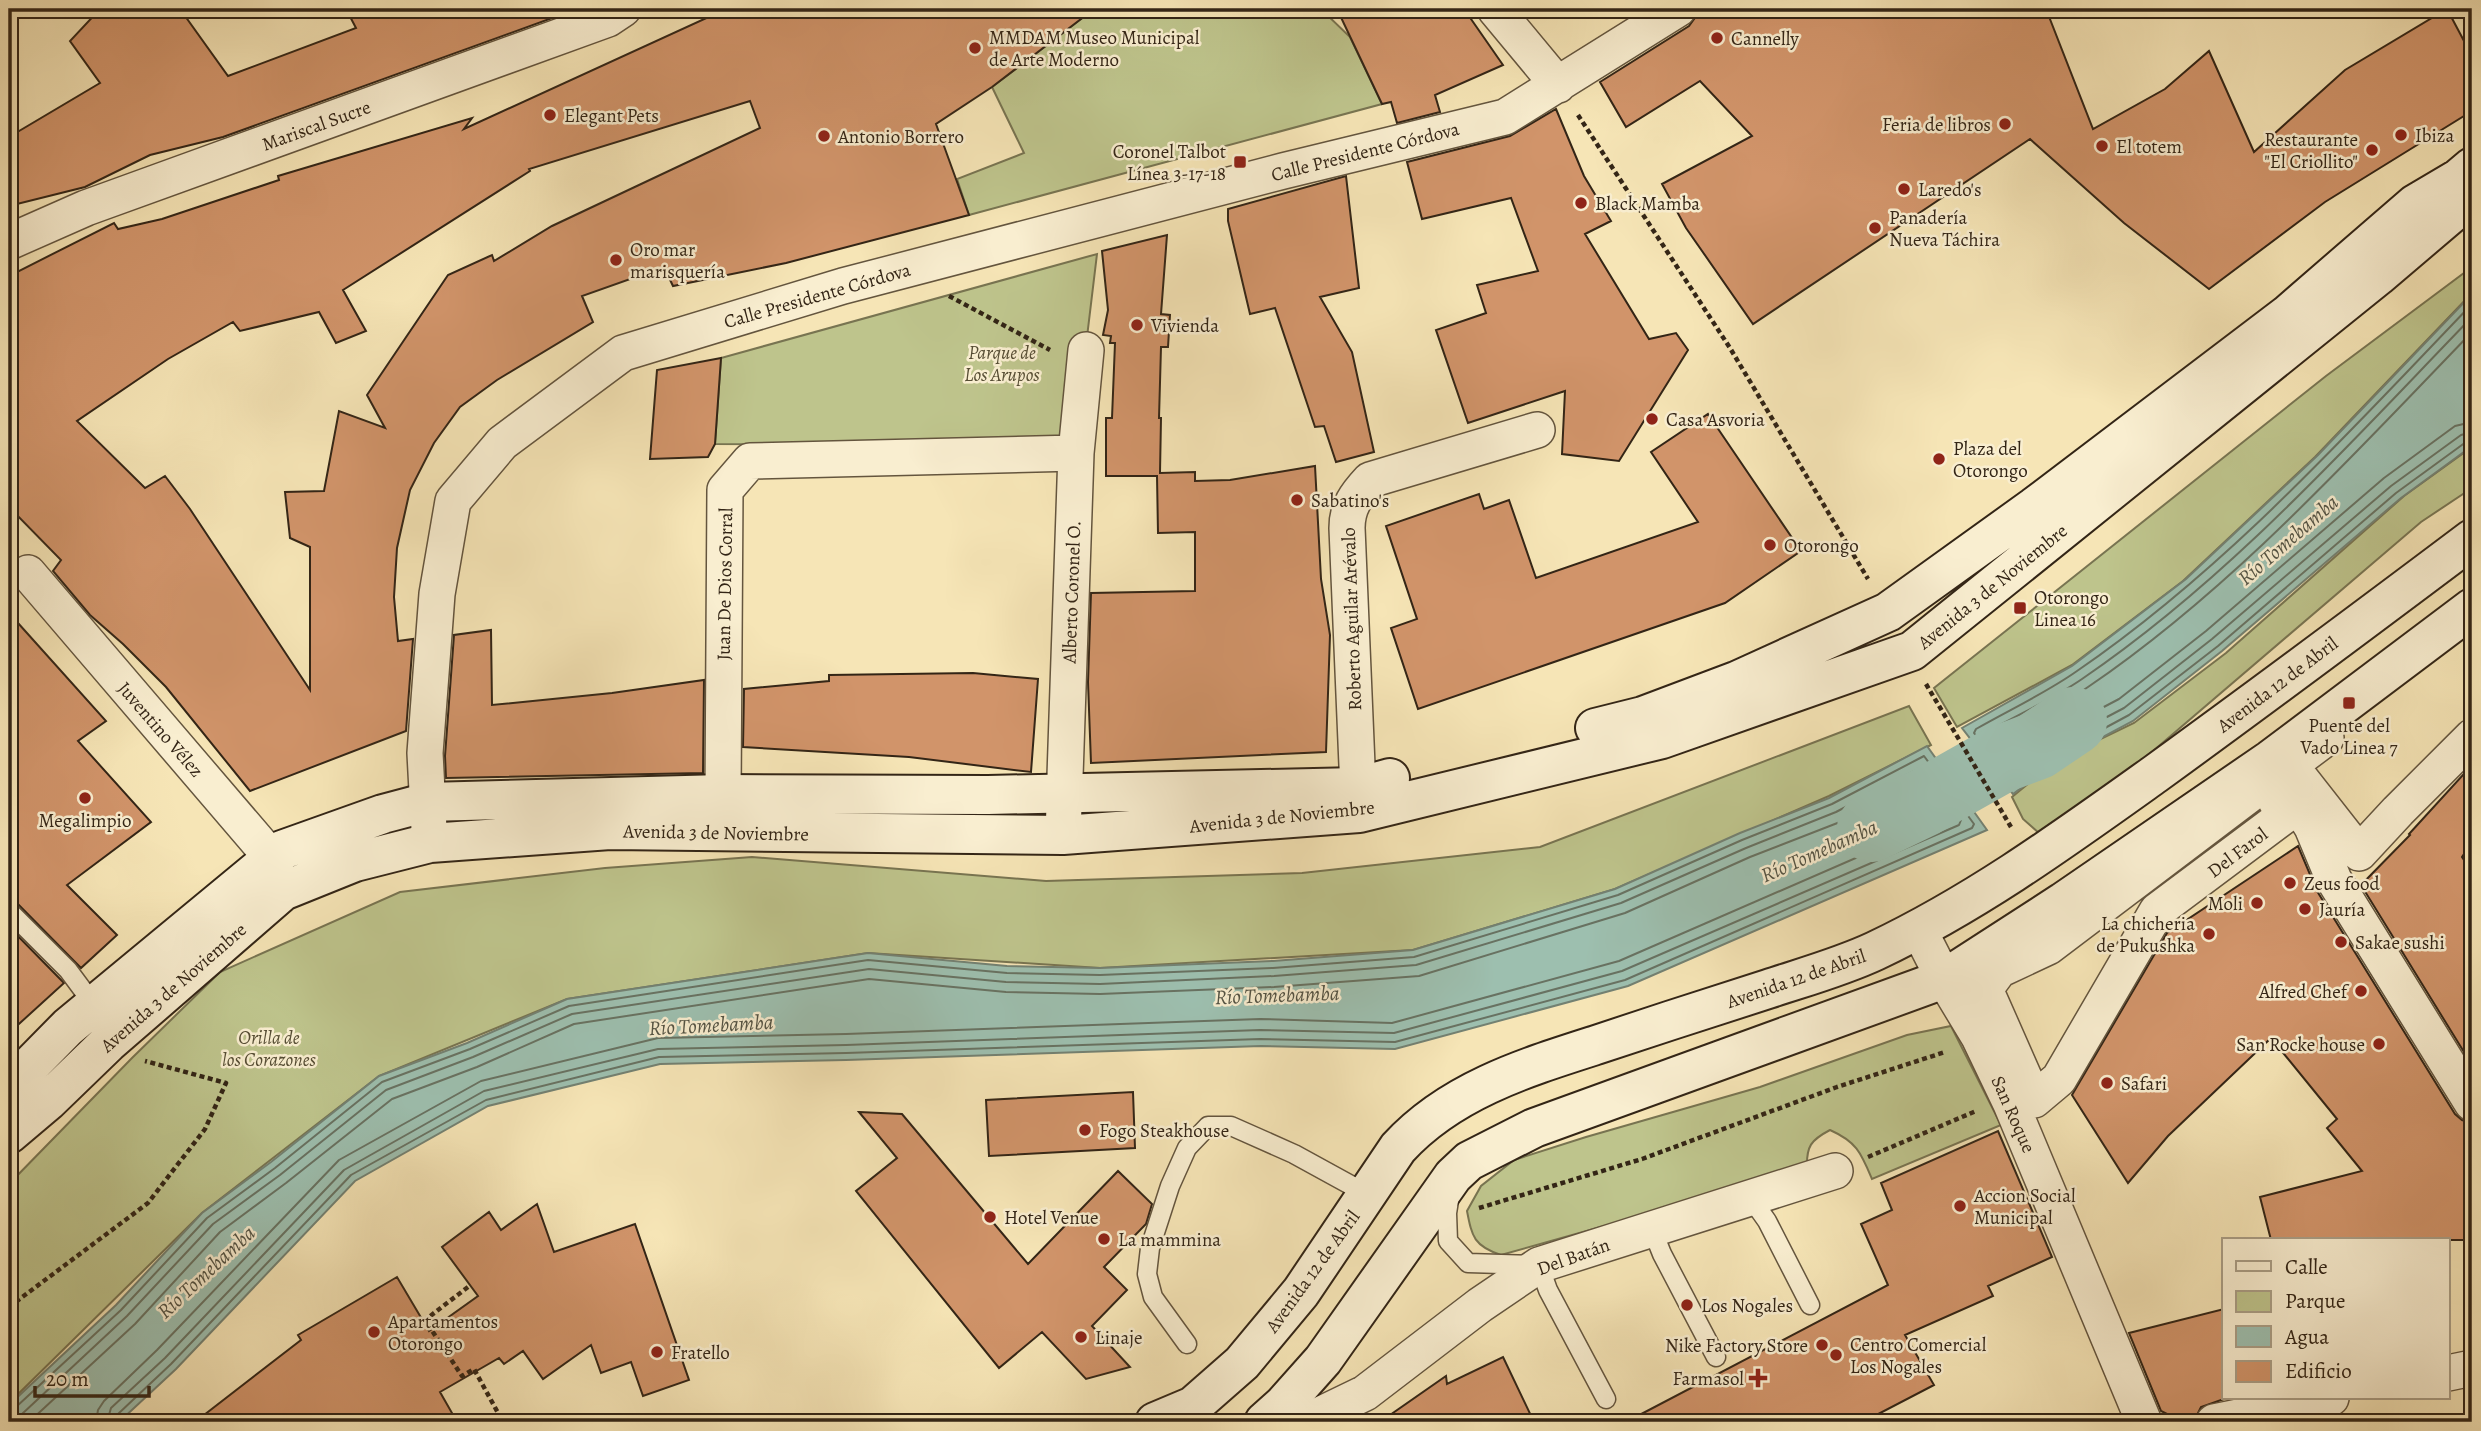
<svg xmlns="http://www.w3.org/2000/svg" width="2481" height="1431" viewBox="0 0 2481 1431" font-family="Alegreya,serif">
  <rect width="100%" height="100%" fill="#f6e5b6"/>
  <filter id="stains"><feTurbulence type="fractalNoise" baseFrequency=".00286" numOctaves="4"/><feColorMatrix values="0 0 0 0 .2 0 0 0 0 .09 0 0 0 0 .02 0 0 0 .5 -.17"/></filter>
  <radialGradient id="worn" r=".72"><stop offset=".6" stop-color="#630" stop-opacity="0"/><stop offset="1" stop-color="#630" stop-opacity=".3"/></radialGradient>
  <path fill="#bec48c" stroke="#787451" stroke-width="2" d="M 1094,9 L 1285,9 L 1287,11 L 1321,9 L 1350,37 L 1382,104 L 969,215 L 957,179 L 1024,153 L 992,87 Z
    M 1097,254 L 1074,445 L 715,444 L 721,358 Z
    M 2472,267 L 2472,293 L 2315,457 L 2183,581 L 2072,665 L 1957,727 L 1934,688 L 2326,376 Z
    M 2472,447 L 2472,488 L 2421,522 L 2132,769 L 2040,834 L 2023,819 L 2012,797 L 2057,760 L 2134,723 L 2226,653 L 2404,496 Z
    M 1909,706 L 1931,745 L 1829,796 L 1615,889 L 1413,950 L 1100,968 L 868,953 L 567,999 L 379,1076 L 202,1213 L 9,1403 L 9,1184 L 132,1058 L 220,972 L 400,892 L 605,868 L 752,857 L 1046,881 L 1302,873 L 1540,847 Z
    M 1951,1026 L 2001,1125 L 1872,1179 C 1861,1153 1857,1142 1830,1130 C 1811,1140 1806,1146 1807,1169 L 1501,1255 C 1474,1246 1472,1237 1467,1211 L 1481,1186 L 1514,1160 L 1586,1137 L 1760,1087 L 1907,1035 Z"/>
  <path fill="#9dbfaf" stroke="#738172" stroke-width="2" d="M 2472,294 L 2472,446 L 2401,498 L 2222,651 L 2133,721 L 2056,762 L 2013,794 L 1962,728 L 2072,666 L 2186,579 L 2318,455 Z
    M 1927,746 L 1987,830 L 1628,986 L 1395,1049 L 1261,1046 L 846,1060 L 660,1064 L 488,1106 L 355,1181 L 176,1369 L 119,1422 L 9,1422 L 9,1405 L 116,1305 L 202,1213 L 271,1162 L 379,1076 L 467,1043 L 567,999 L 868,953 L 1007,966 L 1100,968 L 1273,961 L 1413,950 L 1615,889 L 1740,833 L 1829,798 Z"/>
  <g fill="none" stroke-linecap="round" stroke-linejoin="round">
    <path stroke="#687262" stroke-width="2" d="M 2472,304 C 2348,433 2226,569 2077,671 C 2046,693 2009,710 1976,729 L 1974,733 L 2012,782 L 2016,783 L 2053,756 L 2129,715 L 2218,646 L 2396,493 L 2466,442 L 2472,441
      M 2472,317 C 2349,444 2229,579 2082,679 C 2053,699 2019,714 1989,731 L 1988,736 L 2017,771 L 2048,748 L 2124,708 L 2212,639 L 2391,486 L 2461,435 L 2472,432
      M 2472,332 C 2351,457 2232,589 2088,687 C 2062,705 2032,719 2005,734 L 2003,739 L 2016,755 L 2019,756 L 2043,739 L 2119,699 L 2206,631 L 2384,478 L 2455,426 L 2472,422
      M 9,1409 L 16,1407 L 121,1310 L 207,1218 L 275,1168 L 382,1082 L 470,1049 L 569,1006 L 868,960 L 1007,973 L 1100,975 L 1273,968 L 1414,957 L 1618,895 L 1742,840 L 1832,804 L 1924,756 L 1974,824 L 1972,828 L 1625,980 L 1395,1042 L 1260,1039 L 846,1053 L 659,1057 L 486,1100 L 351,1175 L 171,1364 L 118,1414 L 115,1422
      M 9,1418 L 22,1414 L 127,1316 L 213,1224 L 280,1175 L 386,1090 L 473,1057 L 572,1014 L 869,969 L 1006,982 L 1100,984 L 1274,976 L 1416,965 L 1621,903 L 1746,848 L 1836,812 L 1920,768 L 1924,769 L 1961,820 L 1959,825 L 1622,971 L 1394,1033 L 1260,1030 L 846,1045 L 658,1049 L 484,1091 L 344,1170 L 165,1358 L 111,1408 L 107,1422
      M 29,1422 L 135,1324 L 220,1232 L 286,1183 L 392,1099 L 477,1067 L 574,1024 L 869,979 L 1006,992 L 1100,994 L 1274,987 L 1419,976 L 1625,913 L 1750,857 L 1840,822 L 1917,781 L 1921,782 L 1945,816 L 1943,820 L 1619,961 L 1392,1023 L 1260,1019 L 846,1034 L 658,1038 L 481,1081 L 339,1160 L 157,1350 L 104,1401 L 98,1410 L 96,1422"/>
    <path stroke="#9dbfaf" stroke-width="68" d="M 1871,828 L 1925,802 L 2001,759 L 2036,746 L 2073,721"/>
  </g>
  <path fill="#d1946a" stroke="#332516" stroke-width="2" fill-rule="evenodd" d="M 100,9 L 180,9 L 228,76 L 356,28 L 346,9 L 577,9 L 223,137 L 150,155 L 85,187 L 9,206 L 9,137 L 100,83 L 70,41 Z
    M 726,9 L 1094,9 L 992,87 L 936,124 L 969,215 L 786,263 L 673,286 L 664,267 L 582,296 L 593,322 L 497,380 L 460,407 L 434,443 L 410,490 L 397,548 L 394,597 L 398,641 L 413,639 L 406,731 L 250,791 L 166,687 L 123,644 L 90,615 L 53,571 L 61,560 L 9,507 L 9,276 L 114,223 L 118,229 L 162,219 L 279,180 L 278,176 L 472,118 L 464,129 ZM 750,101 L 760,128 L 552,226 L 494,261 L 492,255 L 448,275 L 367,395 L 385,428 L 339,411 L 324,491 L 285,492 L 290,538 L 310,547 L 310,690 L 190,509 L 165,476 L 145,488 L 77,421 L 168,359 L 233,322 L 240,331 L 319,312 L 336,343 L 366,331 L 343,290 L 530,171 L 529,169 Z
    M 1337,9 L 1464,9 L 1503,65 L 1435,95 L 1440,112 L 1397,123 L 1391,102 L 1382,104 Z
    M 1707,9 L 2046,9 L 2093,129 L 2165,89 L 2209,51 L 2254,152 L 2345,70 L 2447,9 L 2472,56 L 2472,111 L 2325,202 L 2209,289 L 2124,223 L 2030,139 L 1753,324 L 1686,228 L 1662,184 L 1752,136 L 1700,81 L 1626,127 L 1600,82 L 1689,26 L 1697,15 Z
    M 1556,109 L 1584,176 L 1611,221 L 1585,234 L 1649,339 L 1676,333 L 1688,350 L 1619,461 L 1562,454 L 1565,391 L 1468,423 L 1436,330 L 1486,313 L 1477,285 L 1538,271 L 1511,198 L 1422,219 L 1407,162 L 1510,136 Z
    M 1346,176 L 1359,288 L 1320,297 L 1352,352 L 1374,452 L 1336,462 L 1324,426 L 1315,427 L 1275,308 L 1250,314 L 1228,221 L 1228,209 Z
    M 1167,235 L 1161,314 L 1170,315 L 1168,347 L 1161,347 L 1159,418 L 1161,418 L 1160,473 L 1195,472 L 1195,481 L 1230,480 L 1315,466 L 1321,579 L 1330,635 L 1326,752 L 1091,763 L 1088,682 L 1091,593 L 1195,591 L 1195,532 L 1158,533 L 1157,476 L 1106,476 L 1106,418 L 1112,418 L 1115,343 L 1110,343 L 1111,336 L 1103,335 L 1108,310 L 1102,251 Z
    M 721,358 L 715,444 L 708,457 L 650,459 L 657,370 Z
    M 1708,414 L 1801,551 L 1725,603 L 1418,709 L 1391,628 L 1417,619 L 1386,526 L 1479,494 L 1484,509 L 1509,500 L 1536,578 L 1698,522 L 1651,452 Z
    M 9,613 L 106,721 L 78,741 L 151,822 L 67,885 L 117,935 L 81,968 L 17,903 L 9,900 Z
    M 491,630 L 492,705 L 612,693 L 704,680 L 703,773 L 446,778 L 445,756 L 454,635 Z
    M 973,673 L 1038,679 L 1031,772 L 909,757 L 743,747 L 744,689 L 829,681 L 829,675 Z
    M 2472,765 L 2472,842 L 2462,857 L 2472,872 L 2472,1065 L 2361,885 L 2410,835 L 2409,834 Z
    M 2298,846 L 2317,891 L 2455,1114 L 2462,1120 L 2472,1123 L 2472,1240 L 2271,1240 L 2260,1197 L 2362,1171 L 2327,1128 L 2337,1119 L 2271,1038 L 2168,1136 L 2128,1183 L 2072,1095 L 2167,933 Z
    M 9,927 L 64,983 L 9,1033 Z
    M 1133,1092 L 1135,1148 L 989,1156 L 986,1100 Z
    M 859,1112 L 902,1114 L 1028,1264 L 1118,1171 L 1152,1204 L 1146,1224 L 1104,1267 L 1127,1290 L 1092,1326 L 1130,1367 L 1086,1379 L 1042,1332 L 999,1368 L 856,1191 L 897,1158 Z
    M 1998,1131 L 2052,1257 L 1988,1286 L 1993,1296 L 1905,1335 L 1934,1385 L 1863,1422 L 1626,1422 L 1888,1285 L 1861,1224 L 1892,1210 L 1881,1183 Z
    M 537,1204 L 554,1252 L 635,1224 L 689,1380 L 643,1396 L 631,1362 L 601,1373 L 591,1345 L 543,1379 L 523,1351 L 504,1364 L 499,1358 L 440,1392 L 452,1413 L 436,1422 L 195,1422 L 301,1340 L 298,1335 L 397,1277 L 429,1331 L 478,1296 L 442,1247 L 489,1212 L 501,1230 Z
    M 2224,1309 L 2224,1399 L 2201,1407 L 2195,1419 L 2183,1422 L 2161,1411 L 2129,1333 Z
    M 1503,1357 L 1534,1422 L 1380,1422 L 1446,1376 L 1447,1384 Z"/>
  <g fill="none" stroke-linecap="round" stroke-linejoin="round">
    <g stroke="#64553e" stroke-width="21">
      <path id="lane" d="M 9,911 L 68,970 L 94,1005
        M 1450,1194 L 1447,1213 L 1448,1241 L 1468,1263 L 1539,1265 L 1548,1290 L 1606,1399
        M 1750,1197 L 1767,1221 L 1810,1305
        M 1652,1229 L 1662,1254 L 1716,1357
        M 1187,1344 L 1153,1297 L 1147,1274 L 1150,1248 L 1170,1186 L 1187,1148 L 1208,1126 L 1231,1126 L 1294,1154 L 1367,1194"/>
    </g>
    <g stroke="#64553e" stroke-width="38">
      <path id="street" d="M 1495,9 L 1558,85
        M 9,242 L 86,208 L 608,19 L 623,9
        M 28,573 L 272,858 L 280,884
        M 2326,738 L 2290,765 L 2359,853 L 2398,811 L 2472,737
        M 2266,782 L 2284,816 L 2157,911 L 2059,1079 L 2034,1100 L 1985,989 L 1999,970 L 2048,947 Z
        M 2296,801 L 2312,827 L 2334,880 L 2472,1103
        M 1359,813 L 1347,528 C 1347,507 1356,495 1370,480 L 1537,430
        M 720,822 L 723,794 L 725,490 L 750,461 L 1076,453
        M 429,829 L 425,753 L 437,594 L 453,501 L 502,443 L 623,353 L 843,286 L 1283,171 L 1505,117 L 1678,9
        M 1063,835 L 1076,453 L 1086,350
        M 1918,928 L 1944,979 L 1979,1037 L 2011,1104 L 2144,1422
        M 2448,1373 L 2472,1368
        M 1305,1422 L 1365,1393 L 1480,1305 L 1539,1265 L 1835,1171
        M 2214,1422 L 2331,1398"/>
    </g>
    <g stroke="#332516" stroke-width="42">
      <path id="secondary" d="M 1595,728 L 1643,716 L 1736,681 L 1888,612 L 2034,507 L 2287,315 L 2415,204 L 2459,178 L 2472,167
        M 9,1087 L 68,1027 L 282,850 L 383,814 L 428,802 L 723,794 L 988,795 L 1358,787 L 1390,778
        M 9,1134 L 48,1101 L 108,1043 L 283,891 L 355,862 L 430,843 L 610,830 L 1063,835 L 1359,813 L 1662,739 L 1912,651 L 2378,276 L 2472,196
        M 1155,1422 L 1193,1406 L 1242,1363 L 1301,1292 L 1398,1148 C 1450,1091 1524,1068 1596,1045 C 1653,1026 1711,1007 1768,989 C 1804,977 1841,967 1875,951 C 1976,903 2064,839 2155,774 C 2261,697 2367,618 2472,539
        M 1264,1422 L 1283,1405 L 1323,1360 L 1453,1176 L 1469,1161 L 1534,1128 L 1944,979 L 2063,902 L 2270,760 L 2472,608"/>
    </g>
    <path stroke="#332516" stroke-width="4.5" stroke-dasharray="5 3.5" stroke-linecap="butt" d="M 1578,115 L 1730,348 L 1868,579
      M 949,296 L 1050,350
      M 1926,684 L 2011,827
      M 1868,1157 L 1976,1111
      M 1479,1208 L 1642,1159 L 1837,1087 L 1945,1052
      M 468,1287 L 425,1320 L 462,1376 L 474,1369 L 503,1422
      M 9,1307 L 148,1203 L 205,1129 L 226,1083 L 145,1061"/>
    <use href="#lane" stroke="#f9eed0" stroke-width="18"/>
    <use href="#street" stroke="#f9eed0" stroke-width="35"/>
    <use href="#secondary" stroke="#f9eed0" stroke-width="38"/>
  </g>
  <g fill="#8f2418" stroke="#f9eed0" stroke-width="2.5">
    <circle cx="1717" cy="38" r="7"/>
    <circle cx="975" cy="48" r="7"/>
    <circle cx="550" cy="115" r="7"/>
    <circle cx="2005" cy="124" r="7"/>
    <circle cx="2401" cy="135" r="7"/>
    <circle cx="824" cy="136" r="7"/>
    <circle cx="2102" cy="146" r="7"/>
    <circle cx="2372" cy="150" r="7"/>
    <rect x="1233" y="155" width="14" height="14" rx="3.5"/>
    <circle cx="1904" cy="189" r="7"/>
    <circle cx="1581" cy="203" r="7"/>
    <circle cx="1875" cy="228" r="7"/>
    <circle cx="616" cy="260" r="7"/>
    <circle cx="1137" cy="325" r="7"/>
    <circle cx="1652" cy="419" r="7"/>
    <circle cx="1939" cy="459" r="7"/>
    <circle cx="1297" cy="500" r="7"/>
    <circle cx="1770" cy="545" r="7"/>
    <rect x="2013" y="601" width="14" height="14" rx="3.5"/>
    <rect x="2342" y="696" width="14" height="14" rx="3.5"/>
    <circle cx="85" cy="798" r="7"/>
    <circle cx="2290" cy="883" r="7"/>
    <circle cx="2257" cy="903" r="7"/>
    <circle cx="2305" cy="909" r="7"/>
    <circle cx="2209" cy="934" r="7"/>
    <circle cx="2341" cy="942" r="7"/>
    <circle cx="2361" cy="991" r="7"/>
    <circle cx="2379" cy="1044" r="7"/>
    <circle cx="2107" cy="1083" r="7"/>
    <circle cx="1085" cy="1130" r="7"/>
    <circle cx="1960" cy="1206" r="7"/>
    <circle cx="990" cy="1217" r="7"/>
    <circle cx="1104" cy="1239" r="7"/>
    <circle cx="1687" cy="1305" r="7"/>
    <circle cx="374" cy="1332" r="7"/>
    <circle cx="1081" cy="1337" r="7"/>
    <circle cx="1822" cy="1345" r="7"/>
    <circle cx="657" cy="1352" r="7"/>
    <circle cx="1836" cy="1355" r="7"/>
    <path d="M1754.5 1367.5h7v7h7v7h-7v7h-7v-7h-7v-7h7z"/>
  </g>
  <g text-anchor="middle" stroke-width="5" stroke-linejoin="round" paint-order="stroke">
    <g font-size="19" fill="#332516" stroke="#f9eed0" text-anchor="start">
      <text x="989" y="44">MMDAM Museo Municipal<tspan x="989" dy="22">de Arte Moderno</tspan></text>
      <text x="1731" y="45">Cannelly</text>
      <text x="564" y="122">Elegant Pets</text>
      <text x="1991" y="131" text-anchor="end">Feria de libros</text>
      <text x="2415" y="142">Ibiza</text>
      <text x="838" y="143">Antonio Borrero</text>
      <text x="2358" y="146" text-anchor="end">Restaurante<tspan x="2358" dy="22">"El Criollito"</tspan></text>
      <text x="2116" y="153">El totem</text>
      <text x="1226" y="158" text-anchor="end">Coronel Talbot<tspan x="1226" dy="22">Línea 3-17-18</tspan></text>
      <text x="1918" y="196">Laredo's</text>
      <text x="1595" y="210">Black Mamba</text>
      <text x="1889" y="224">Panadería<tspan x="1889" dy="22">Nueva Táchira</tspan></text>
      <text x="630" y="256">Oro mar<tspan x="630" dy="22">marisquería</tspan></text>
      <text x="1151" y="332">Vivienda</text>
      <text x="1666" y="426">Casa Asvoria</text>
      <text x="1953" y="455">Plaza del<tspan x="1953" dy="22">Otorongo</tspan></text>
      <text x="1311" y="507">Sabatino's</text>
      <text x="1784" y="552">Otorongo</text>
      <text x="2034" y="604">Otorongo<tspan x="2034" dy="22">Linea 16</tspan></text>
      <text x="2349" y="732" text-anchor="middle">Puente del<tspan x="2349" dy="22">Vado Linea 7</tspan></text>
      <text x="85" y="827" text-anchor="middle">Megalimpio</text>
      <text x="2304" y="890">Zeus food</text>
      <text x="2243" y="910" text-anchor="end">Moli</text>
      <text x="2319" y="916">Jauría</text>
      <text x="2195" y="930" text-anchor="end">La chicheria<tspan x="2195" dy="22">de Pukushka</tspan></text>
      <text x="2355" y="949">Sakae sushi</text>
      <text x="2347" y="998" text-anchor="end">Alfred Chef</text>
      <text x="2365" y="1051" text-anchor="end">San Rocke house</text>
      <text x="2121" y="1090">Safari</text>
      <text x="1099" y="1137">Fogo Steakhouse</text>
      <text x="1974" y="1202">Accion Social<tspan x="1974" dy="22">Municipal</tspan></text>
      <text x="1004" y="1224">Hotel Venue</text>
      <text x="1118" y="1246">La mammina</text>
      <text x="1701" y="1312">Los Nogales</text>
      <text x="388" y="1328">Apartamentos<tspan x="388" dy="22">Otorongo</tspan></text>
      <text x="1095" y="1344">Linaje</text>
      <text x="1850" y="1351">Centro Comercial<tspan x="1850" dy="22">Los Nogales</tspan></text>
      <text x="1808" y="1352" text-anchor="end">Nike Factory Store</text>
      <text x="671" y="1359">Fratello</text>
      <text x="1744" y="1385" text-anchor="end">Farmasol</text>
    </g>
    <g font-size="19" fill="#332516" stroke="#f9eed0">
      <text transform="translate(316 125) rotate(-20)" y="7">Mariscal Sucre</text>
      <text transform="translate(1365 151) rotate(-14)" y="7">Calle Presidente Córdova</text>
      <text transform="translate(817 295) rotate(-16)" y="7">Calle Presidente Córdova</text>
      <text transform="translate(724 584) rotate(-89)" y="7">Juan De Dios Corral</text>
      <text transform="translate(1992 586) rotate(-39)" y="7">Avenida 3 de Noviembre</text>
      <text transform="translate(1071 592) rotate(-88)" y="7">Alberto Coronel O.</text>
      <text transform="translate(1351 619) rotate(-92)" y="7">Roberto Aguilar Arévalo</text>
      <text transform="translate(2277 684) rotate(-37)" y="7">Avenida 12 de Abril</text>
      <text transform="translate(161 729) rotate(49)" y="7">Juventino Vélez</text>
      <text transform="translate(1282 816) rotate(-6)" y="7">Avenida 3 de Noviembre</text>
      <text transform="translate(716 832) rotate(1)" y="7">Avenida 3 de Noviembre</text>
      <text transform="translate(2237 852) rotate(-37)" y="7">Del Farol</text>
      <text transform="translate(1796 978) rotate(-19)" y="7">Avenida 12 de Abril</text>
      <text transform="translate(173 987) rotate(-41)" y="7">Avenida 3 de Noviembre</text>
      <text transform="translate(2014 1114) rotate(66)" y="7">San Roque</text>
      <text transform="translate(1573 1256) rotate(-20)" y="7">Del Batán</text>
      <text transform="translate(1312 1271) rotate(-54)" y="7">Avenida 12 de Abril</text>
    </g>
    <g font-size="19" font-style="italic" fill="#564d34" stroke="#f9eed0">
      <text x="1002" y="359">Parque de<tspan x="1002" dy="22">Los Arupos</tspan></text>
      <text x="269" y="1044">Orilla de<tspan x="269" dy="22">los Corazones</tspan></text>
    </g>
    <g font-size="21" font-style="italic" fill="#535344" stroke="#f9eed0">
      <text transform="translate(2288 540) rotate(-41)" y="7">Río Tomebamba</text>
      <text transform="translate(1819 851) rotate(-24)" y="7">Río Tomebamba</text>
      <text transform="translate(1277 995) rotate(-2)" y="7">Río Tomebamba</text>
      <text transform="translate(711 1025) rotate(-3)" y="7">Río Tomebamba</text>
      <text transform="translate(206 1272) rotate(-43)" y="7">Río Tomebamba</text>
    </g>
  </g>
  <rect width="2481" height="1431" fill="none" stroke="#f6e5b6" stroke-width="35"/>
  <rect x="10" y="10" width="2460" height="1410" fill="none" stroke="#332516" stroke-width="3.5"/>
  <rect x="18" y="18" width="2446" height="1396" fill="none" stroke="#332516" stroke-width="2"/>
  <rect x="2222" y="1238" width="228" height="161" fill="#f9eed0" stroke="#aa9e86" stroke-width="2"/>
  <rect x="2236" y="1261" width="35" height="10" fill="#f9eed0" stroke="#aa9e86" stroke-width="2"/>
  <text x="2285" y="1274" font-size="21" fill="#332516">Calle</text>
  <rect x="2236" y="1291" width="35" height="21" fill="#bec48c" stroke="#aa9e86" stroke-width="2"/>
  <text x="2285" y="1308" font-size="21" fill="#332516">Parque</text>
  <rect x="2236" y="1326" width="35" height="21" fill="#9dbfaf" stroke="#aa9e86" stroke-width="2"/>
  <text x="2285" y="1344" font-size="21" fill="#332516">Agua</text>
  <rect x="2236" y="1361" width="35" height="21" fill="#d1946a" stroke="#aa9e86" stroke-width="2"/>
  <text x="2285" y="1378" font-size="21" fill="#332516">Edificio</text>
  <path d="M35 1386v10h114v-10" fill="none" stroke="#332516" stroke-width="3.5"/>
  <text x="46" y="1386" font-size="21" fill="#332516" stroke="#f9eed0" stroke-width="5" paint-order="stroke">20 m</text>
  <rect width="100%" height="100%" filter="url(#stains)"/>
  <rect width="100%" height="100%" fill="url(#worn)"/>
</svg>
